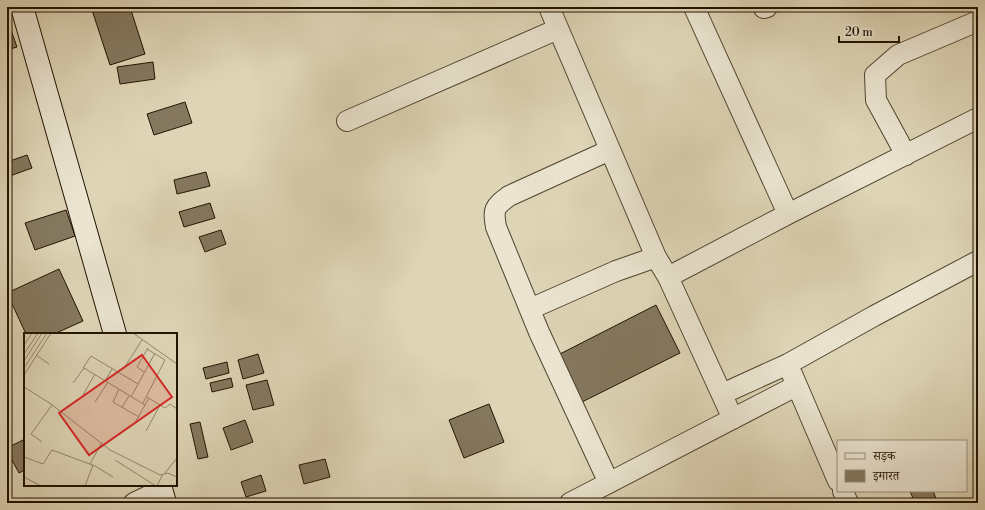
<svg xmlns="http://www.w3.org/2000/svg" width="985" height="510" viewBox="0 0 985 510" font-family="'Libre Bodoni','Noto Serif Devanagari',serif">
  <rect width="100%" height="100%" fill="#ded5b6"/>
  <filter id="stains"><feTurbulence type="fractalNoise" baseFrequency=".005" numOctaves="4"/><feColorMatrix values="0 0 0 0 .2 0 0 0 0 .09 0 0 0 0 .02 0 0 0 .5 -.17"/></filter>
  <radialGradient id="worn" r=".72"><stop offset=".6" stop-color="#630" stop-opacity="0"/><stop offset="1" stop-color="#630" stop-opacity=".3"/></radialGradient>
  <path fill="#84785f" stroke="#221300" d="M 91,7 L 130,7 L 145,54 L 110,65 Z
    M 11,30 L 17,47 L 7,50 L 7,32 Z
    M 153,62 L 155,79 L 120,84 L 117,67 Z
    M 185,102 L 192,123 L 154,135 L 147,114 Z
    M 27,155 L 32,168 L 7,177 L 7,162 Z
    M 206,172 L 210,186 L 177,194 L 174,180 Z
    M 210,203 L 215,218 L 184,227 L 179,212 Z
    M 66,210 L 75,236 L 35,250 L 25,223 Z
    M 221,230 L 226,244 L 205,252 L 199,237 Z
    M 59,269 L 83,321 L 54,334 L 26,334 L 7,293 Z
    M 656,305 L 680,353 L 580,403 L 556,356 Z
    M 258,354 L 264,373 L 243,379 L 238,360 Z
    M 227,362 L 229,373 L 206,379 L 203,368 Z
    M 231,378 L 233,387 L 212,392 L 210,383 Z
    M 267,380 L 274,405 L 253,410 L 246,385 Z
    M 489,404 L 504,442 L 464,458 L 449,420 Z
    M 245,420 L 253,442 L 231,450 L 223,428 Z
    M 200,422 L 208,457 L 198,459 L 190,424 Z
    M 25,439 L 25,470 L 19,473 L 7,451 L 7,448 Z
    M 325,459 L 330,477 L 304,484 L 299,465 Z
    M 261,475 L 266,491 L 246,497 L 241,482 Z
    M 910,491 L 933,491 L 938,503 L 915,503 Z"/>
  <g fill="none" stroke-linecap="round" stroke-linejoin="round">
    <g stroke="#51442e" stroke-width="22">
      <path id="street" d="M 549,7 L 656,257 L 668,277 L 733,419
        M 694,7 L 788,214
        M 764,8 L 767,7
        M 347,121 L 558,29
        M 906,155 L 876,100 L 875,75 L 898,55 L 978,21
        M 668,277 L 788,214 L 978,118
        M 530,309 L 616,271 L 656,257
        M 792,374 L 838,481
        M 722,394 L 788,364 L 874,316 L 978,261
        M 609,483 L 539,332 L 496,227 C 493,209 494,207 509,196 L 610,150
        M 843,491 L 848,503
        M 134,503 L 161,490
        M 570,503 L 796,386"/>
    </g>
    <g stroke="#221300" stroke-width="24">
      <path id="secondary" d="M 22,7 L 115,334
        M 160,485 L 165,503"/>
    </g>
    <use href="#street" stroke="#eae4d0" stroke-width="20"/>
    <use href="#secondary" stroke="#eae4d0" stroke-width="22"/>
  </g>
  <g transform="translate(24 333)">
    <rect width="153" height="153" fill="#ded5b6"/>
    <path fill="none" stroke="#93876d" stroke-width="1" d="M 109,0 L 153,31M 0,12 L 8,0M 0,21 L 14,0M 12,22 L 25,31M 0,28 L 18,0M 0,35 L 23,0M 59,35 L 67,23 L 114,51M 100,35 L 118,7M 120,39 L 113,34 L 124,15M 0,42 L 27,0M 81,48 L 88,36M 49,50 L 60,35 L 121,72M 0,54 L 27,71 L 86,117 L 136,142 L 144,140 L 153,144M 95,56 L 89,69 L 115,84M 59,62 L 71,41M 107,64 L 131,20M 123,64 L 141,75 L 146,71 L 153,76M 71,69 L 84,49M 119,70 L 141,27 L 123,16M 98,74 L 105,63M 112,88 L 125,65M 122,98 L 136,72M 18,109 L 7,101 L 28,72M 0,124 L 19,131 L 28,117 L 71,133 L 89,144M 91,127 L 132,153M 66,131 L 77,111M 141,140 L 153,125M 0,144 L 17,153M 61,153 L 69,132M 133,153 L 139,141"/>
    <path fill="#d62828" fill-opacity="0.15" stroke="#d62828" stroke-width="2" d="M 118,22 L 148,64 L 65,122 L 35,80 Z"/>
    <rect width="153" height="153" fill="none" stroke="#221300" stroke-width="2"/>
  </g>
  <rect width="985" height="510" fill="none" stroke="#ded5b6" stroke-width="24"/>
  <rect x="8" y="8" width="969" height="494" fill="none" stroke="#221300" stroke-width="2"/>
  <rect x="12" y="12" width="961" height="486" fill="none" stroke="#221300"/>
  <rect x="837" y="440" width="130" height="52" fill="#eae4d0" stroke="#9a907d"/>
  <rect x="845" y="453" width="20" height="6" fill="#eae4d0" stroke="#9a907d"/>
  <text x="873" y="460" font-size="12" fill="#221300">सड़क</text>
  <rect x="845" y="470" width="20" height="12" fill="#84785f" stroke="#9a907d"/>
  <text x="873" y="480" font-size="12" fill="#221300">इमारत</text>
  <path d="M839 36v6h60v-6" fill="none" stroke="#221300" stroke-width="2"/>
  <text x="845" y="36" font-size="12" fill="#221300" stroke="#eae4d0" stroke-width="3" paint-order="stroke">20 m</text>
  <rect width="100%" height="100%" filter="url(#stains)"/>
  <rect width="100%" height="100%" fill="url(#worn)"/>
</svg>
